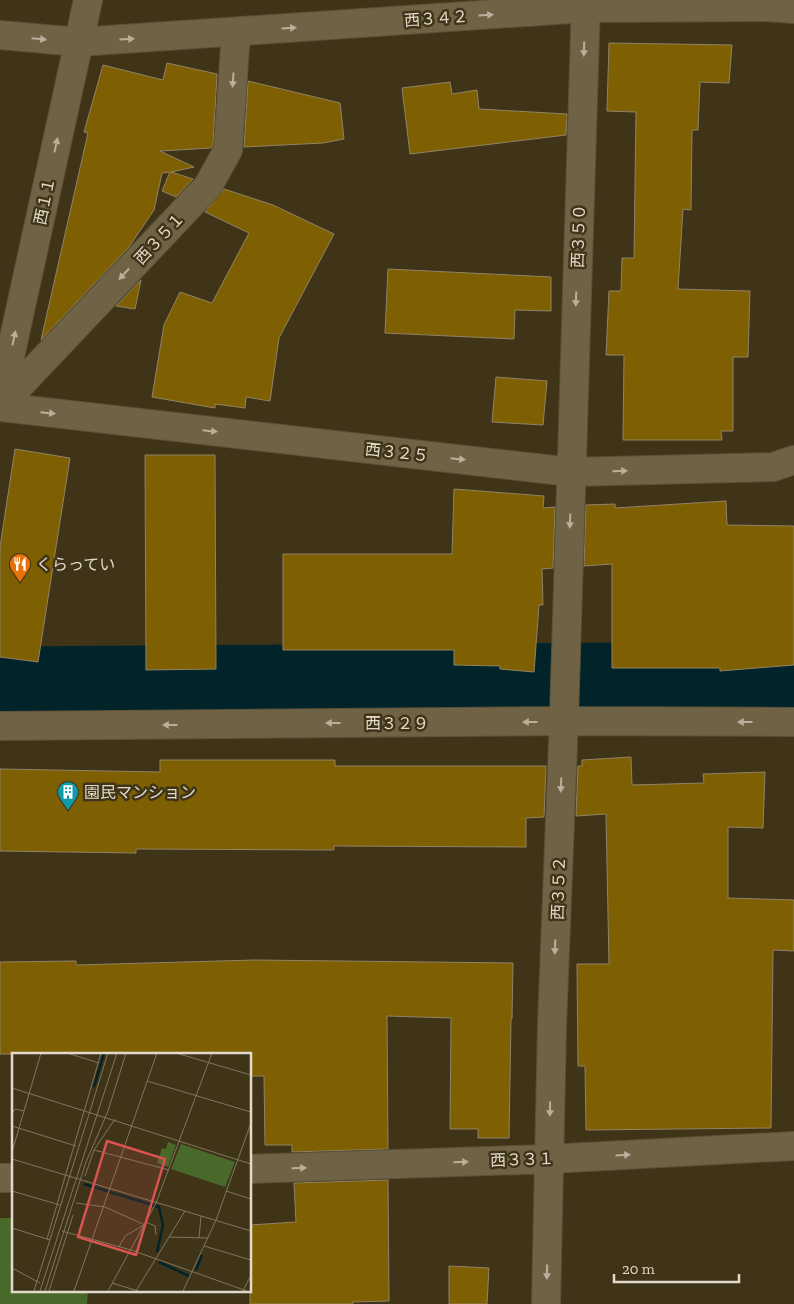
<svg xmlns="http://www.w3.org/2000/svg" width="794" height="1304" viewBox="0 0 794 1304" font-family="'Zilla Slab','Noto Sans JP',serif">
  <rect width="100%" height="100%" fill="#403418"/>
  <path fill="#49692a" d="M 0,1218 L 14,1218 L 14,1290 L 88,1290 L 87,1304 L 0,1304 Z"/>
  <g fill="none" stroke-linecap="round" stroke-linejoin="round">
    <path stroke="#01242b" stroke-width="75" d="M 0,684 L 616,680 L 794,684"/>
  </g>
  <path fill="#7e6003" stroke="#918364" d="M 609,43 L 732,45 L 729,83 L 700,82 L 698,130 L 692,130 L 691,210 L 683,209 L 678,289 L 750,291 L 748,357 L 733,357 L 733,431 L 721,431 L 722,440 L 623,440 L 624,355 L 606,355 L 609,291 L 621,291 L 622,258 L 634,258 L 636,112 L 607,111 Z
    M 167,63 L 217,74 L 213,145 L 211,148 L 160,151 L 194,167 L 171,172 L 193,179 L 176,197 L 162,191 L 170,172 L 162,173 L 154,210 L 129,247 L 41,340 L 88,133 L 84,132 L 103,65 L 163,80 Z
    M 248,81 L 340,103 L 344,139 L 323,143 L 244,147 Z
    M 450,82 L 452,94 L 477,90 L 479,109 L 567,114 L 566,135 L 410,154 L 402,88 Z
    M 224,189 L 273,205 L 334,234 L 279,338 L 270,401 L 246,397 L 245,408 L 215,404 L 215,408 L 152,397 L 164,325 L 180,292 L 212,303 L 249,233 L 205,212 Z
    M 388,269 L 551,277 L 551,311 L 515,310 L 514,339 L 385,333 Z
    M 141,280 L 135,309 L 116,306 Z
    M 496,377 L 547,381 L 543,425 L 492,422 Z
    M 15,449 L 70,458 L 38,662 L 0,657 L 0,547 Z
    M 145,455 L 215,455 L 216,669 L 146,670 Z
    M 454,489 L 544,496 L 543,508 L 555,507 L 553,568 L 542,569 L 543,605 L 539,605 L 534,672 L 500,669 L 500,666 L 454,665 L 454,650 L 283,650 L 283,554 L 452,554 Z
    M 726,501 L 727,525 L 794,526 L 794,665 L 720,671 L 720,668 L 612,668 L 612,564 L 584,566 L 586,505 L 615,504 L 615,508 Z
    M 631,757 L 632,785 L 704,783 L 703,774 L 765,772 L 763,828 L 728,827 L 728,898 L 794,900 L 794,951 L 773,950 L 771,1128 L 586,1130 L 585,1066 L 578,1066 L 577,964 L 609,964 L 606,814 L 576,816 L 578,766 L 582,766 L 582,760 Z
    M 160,760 L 335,760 L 335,766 L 546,766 L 544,817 L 526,818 L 526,847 L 334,846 L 334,850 L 136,849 L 136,853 L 0,851 L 0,769 L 160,772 Z
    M 255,960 L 513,963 L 512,1019 L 511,1019 L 509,1138 L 478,1138 L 478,1129 L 450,1129 L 451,1018 L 387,1016 L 388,1149 L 292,1152 L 292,1145 L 265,1145 L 264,1076 L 250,1076 L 250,1054 L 0,1054 L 0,962 L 76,961 L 76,965 Z
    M 388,1180 L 389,1301 L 353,1302 L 353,1304 L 250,1304 L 250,1225 L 296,1222 L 294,1183 Z
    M 449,1266 L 489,1268 L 487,1304 L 449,1304 Z"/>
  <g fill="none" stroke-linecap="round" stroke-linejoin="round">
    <g stroke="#5b5139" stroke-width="30">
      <path id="minor" d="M 0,35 L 78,42 L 585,8 L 767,7 L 794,9
        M 0,402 L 88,0
        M 0,406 L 208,186 L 228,150 L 236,32
        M 0,407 L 571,472 L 773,467 L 794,460
        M 0,726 L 564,721 L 794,722
        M 250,1169 L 549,1159 L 794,1146
        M 0,1178 L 14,1178
        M 546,1304 L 552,1025 L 564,718 L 586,0"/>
    </g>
    <use href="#minor" stroke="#706345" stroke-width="28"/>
  </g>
  <defs><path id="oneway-solid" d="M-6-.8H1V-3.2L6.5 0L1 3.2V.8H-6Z" transform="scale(1.25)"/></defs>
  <g fill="#b9b09b">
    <use href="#oneway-solid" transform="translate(486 15) rotate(-4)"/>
    <use href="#oneway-solid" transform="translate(289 28) rotate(-4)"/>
    <use href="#oneway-solid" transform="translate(39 39) rotate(5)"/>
    <use href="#oneway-solid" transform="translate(127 39) rotate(-4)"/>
    <use href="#oneway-solid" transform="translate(584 49) rotate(92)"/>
    <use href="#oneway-solid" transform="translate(233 80) rotate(94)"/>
    <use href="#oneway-solid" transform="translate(56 145) rotate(-78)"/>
    <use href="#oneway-solid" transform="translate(124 274) rotate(133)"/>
    <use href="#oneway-solid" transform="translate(576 299) rotate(92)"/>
    <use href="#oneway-solid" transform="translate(14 338) rotate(-78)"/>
    <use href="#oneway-solid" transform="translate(48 413) rotate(6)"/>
    <use href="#oneway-solid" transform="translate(210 431) rotate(6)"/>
    <use href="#oneway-solid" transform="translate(458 459) rotate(6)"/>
    <use href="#oneway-solid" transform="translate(620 471) rotate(-1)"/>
    <use href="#oneway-solid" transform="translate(570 521) rotate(92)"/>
    <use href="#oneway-solid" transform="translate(530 722) rotate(180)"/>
    <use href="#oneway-solid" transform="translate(745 722) rotate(-180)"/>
    <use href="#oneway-solid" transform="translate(333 723) rotate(180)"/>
    <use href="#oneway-solid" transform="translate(170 725) rotate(180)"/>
    <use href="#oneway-solid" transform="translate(561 785) rotate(92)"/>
    <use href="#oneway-solid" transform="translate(555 947) rotate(92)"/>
    <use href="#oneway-solid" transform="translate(550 1109) rotate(91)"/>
    <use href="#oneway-solid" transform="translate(623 1155) rotate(-3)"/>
    <use href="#oneway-solid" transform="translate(461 1162) rotate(-2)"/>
    <use href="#oneway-solid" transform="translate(299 1168) rotate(-2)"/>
    <use href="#oneway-solid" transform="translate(547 1272) rotate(91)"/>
  </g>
  <defs>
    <g id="restaurant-pin" transform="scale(1.125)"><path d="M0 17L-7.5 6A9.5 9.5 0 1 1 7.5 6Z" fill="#e8710a" stroke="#403418"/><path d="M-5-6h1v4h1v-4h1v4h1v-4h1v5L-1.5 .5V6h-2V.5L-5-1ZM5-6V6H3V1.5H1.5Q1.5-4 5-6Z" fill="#fff"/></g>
    <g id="building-pin" transform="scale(1.125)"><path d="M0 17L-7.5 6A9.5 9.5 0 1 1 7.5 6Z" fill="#0f9aa8" stroke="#403418"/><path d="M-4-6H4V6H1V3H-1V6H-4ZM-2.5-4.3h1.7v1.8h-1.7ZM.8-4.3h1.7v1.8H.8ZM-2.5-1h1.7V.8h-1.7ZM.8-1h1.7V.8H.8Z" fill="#fff"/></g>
  </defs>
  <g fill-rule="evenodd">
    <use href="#restaurant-pin" x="20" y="564"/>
    <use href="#building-pin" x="68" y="792"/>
  </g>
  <g text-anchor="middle" stroke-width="5" stroke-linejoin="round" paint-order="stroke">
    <g font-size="16" fill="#e1daca" stroke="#403418">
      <text transform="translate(436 18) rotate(-4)" y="6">西３４２</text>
      <text transform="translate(44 201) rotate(-78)" y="6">西１１</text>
      <text transform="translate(578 236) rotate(-88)" y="6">西３５０</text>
      <text transform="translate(159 238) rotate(-47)" y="6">西３５１</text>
      <text transform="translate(397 452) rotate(6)" y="6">西３２５</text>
      <text x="397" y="729">西３２９</text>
      <text transform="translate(558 888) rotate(-88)" y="6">西３５２</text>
      <text transform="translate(522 1159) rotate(-2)" y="6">西３３１</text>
    </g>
    <g font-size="16" fill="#e1daca" stroke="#403418" text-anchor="start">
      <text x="36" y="570">くらってい</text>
      <text x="84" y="798">園民マンション</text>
    </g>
  </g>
  <g transform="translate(12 1053)">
    <rect width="239" height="239" fill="#403418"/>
    <path d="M 156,89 L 164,92 L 156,114 L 145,110 L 150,95 L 154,96 ZM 169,91 L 223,109 L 213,134 L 159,116 Z" fill="#49692a"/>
    <path fill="none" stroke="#01242b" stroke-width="2.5" d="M 82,34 L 92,0M 72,131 L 147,154 L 151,172 L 145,199M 147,209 L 177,223M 184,217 L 190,202"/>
    <path fill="none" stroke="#80765f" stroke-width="1" d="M 55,0 L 87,10M 164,0 L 239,22M 135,28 L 239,59M 0,35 L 239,111M 0,61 L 3,56 L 12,58M 0,73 L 64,93M 82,97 L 157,117M 0,99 L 29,0M 0,106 L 239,178M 73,123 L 82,97 L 103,66M 0,138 L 48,152M 214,138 L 239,146M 64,150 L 93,154 L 133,172M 134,169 L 143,173 L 144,182M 0,175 L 38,187M 50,178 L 119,197 L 235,238M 157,184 L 196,185M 187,185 L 189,163M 35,186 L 89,0M 192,193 L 239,207M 107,194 L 113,183 L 132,172M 0,215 L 28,230M 100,230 L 126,238M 22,238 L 96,0M 28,238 L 105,0M 33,238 L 74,109 L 96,58 L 114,0M 37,238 L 61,162M 62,238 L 145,0M 96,238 L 144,150 L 200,0M 124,238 L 173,158M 171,238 L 204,167 L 239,70M 231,238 L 239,222"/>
    <path fill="#d95450" fill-opacity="0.15" stroke="#d95450" stroke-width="2.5" d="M 95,88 L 153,106 L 124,202 L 66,184 Z"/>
    <rect width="239" height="239" fill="none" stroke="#e1daca" stroke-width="2.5"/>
  </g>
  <path d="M614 1274v8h125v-8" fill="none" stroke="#e1daca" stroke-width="2.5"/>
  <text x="622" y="1274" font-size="15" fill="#e1daca" stroke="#403418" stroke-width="4" paint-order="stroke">20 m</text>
</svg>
